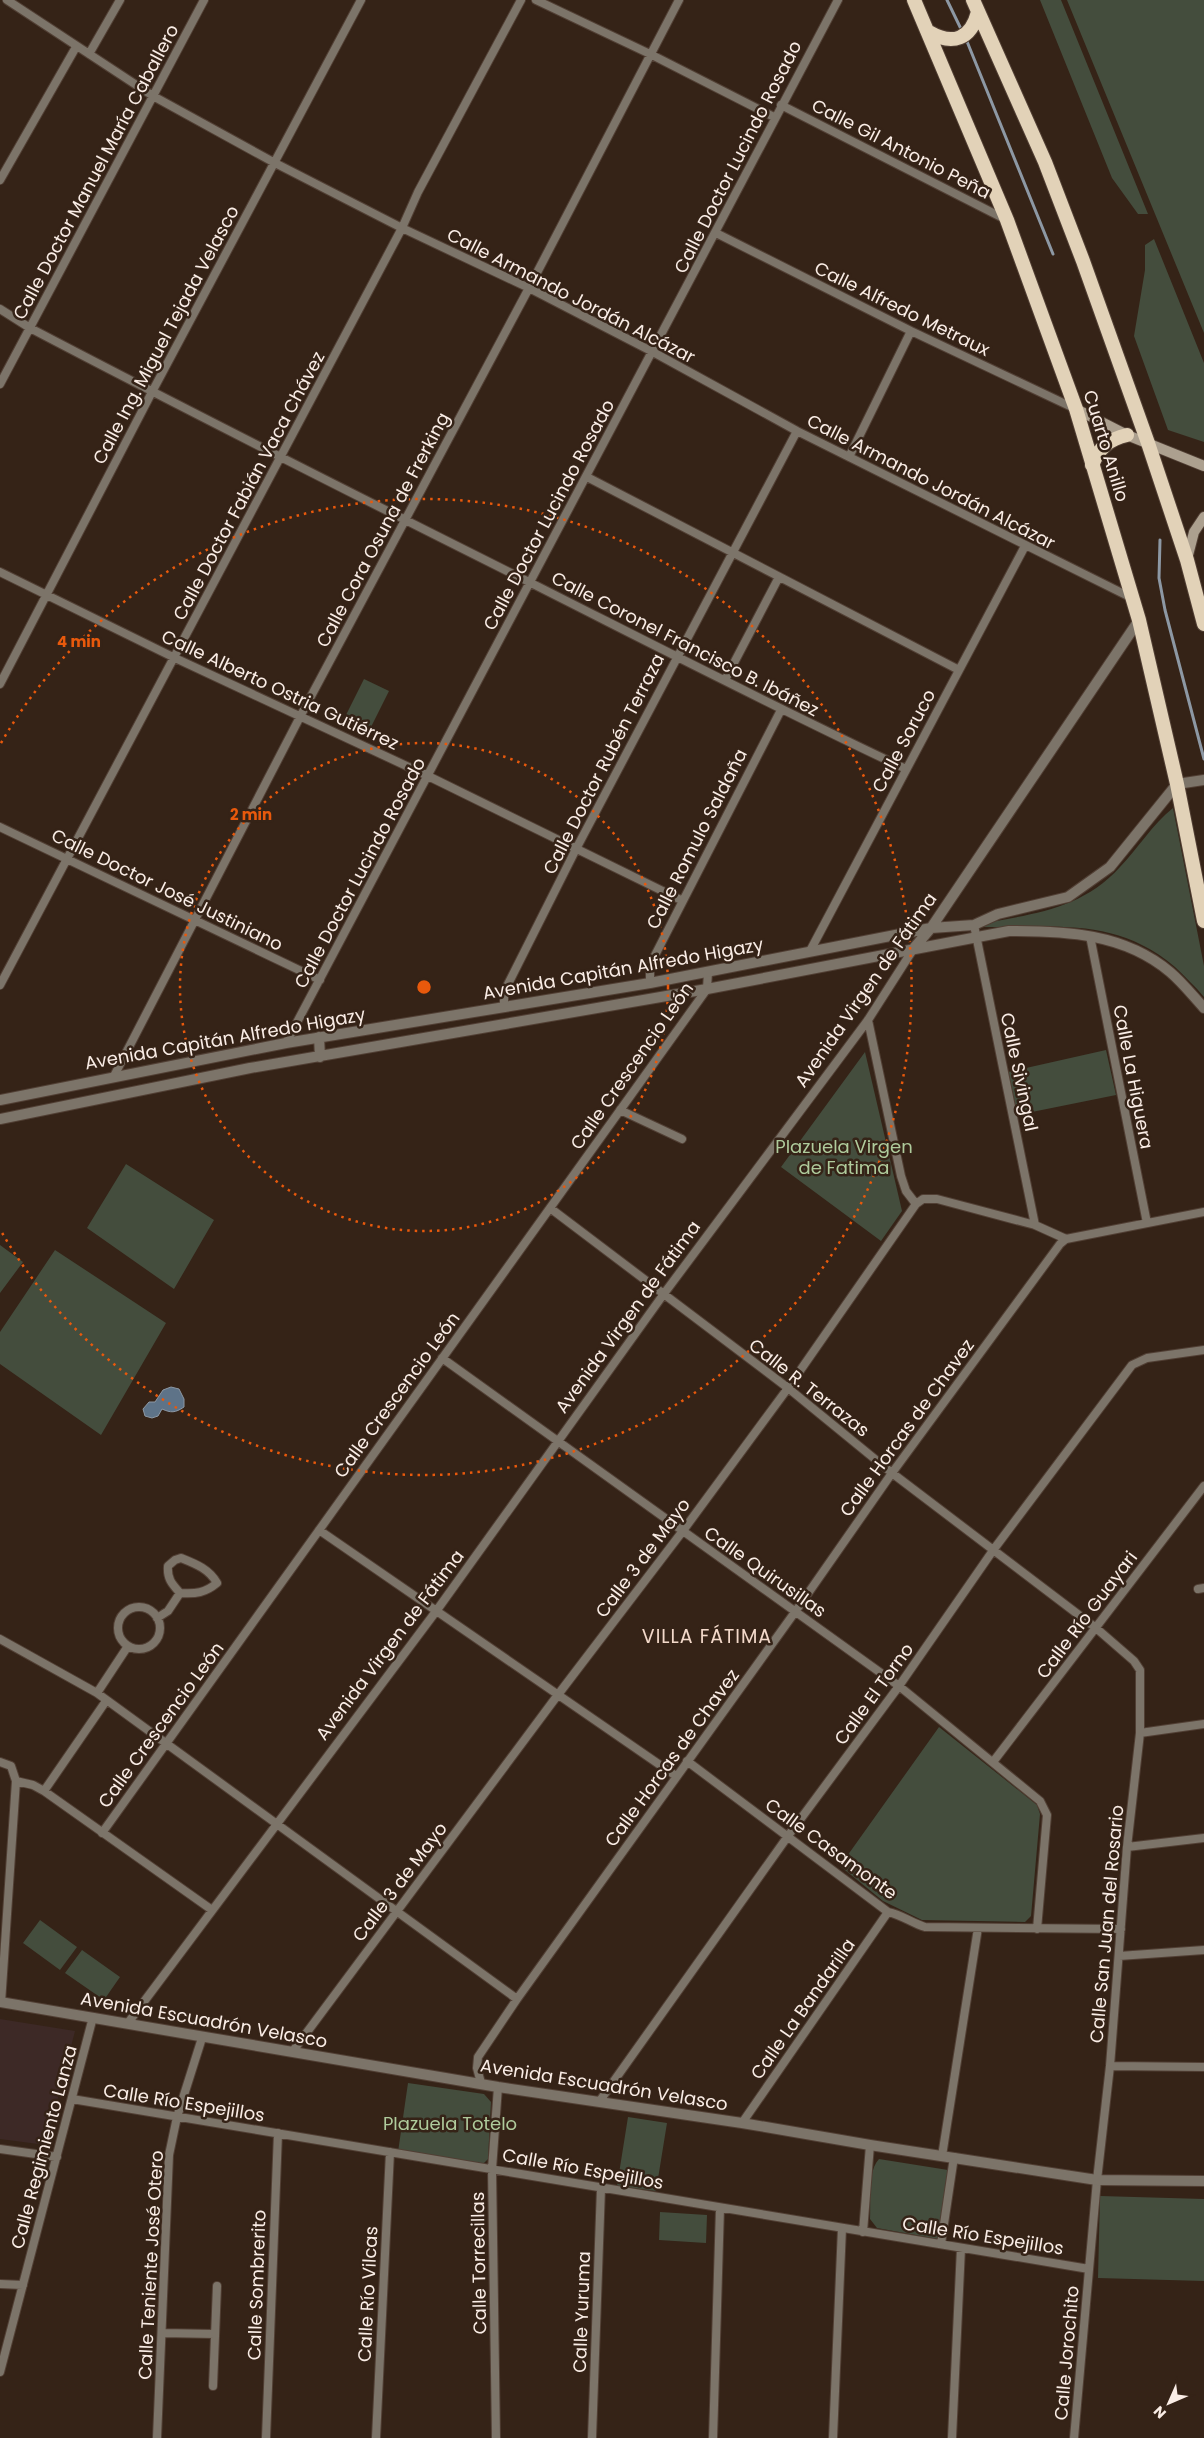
<svg xmlns="http://www.w3.org/2000/svg" width="1204" height="2438" viewBox="0 0 1204 2438" font-family="Poppins,sans-serif">
  <rect width="100%" height="100%" fill="#352317"/>
  <path fill="#3d2926" d="M 0,2019 L 75,2031 L 46,2145 L 0,2139 Z"/>
  <path fill="#444d3d" d="M 1040,0 L 1061,0 L 1148,214 L 1138,214 L 1112,178 Z
    M 1067,0 L 1204,0 L 1204,333 Z
    M 1154,239 L 1204,363 L 1204,442 L 1168,430 L 1134,336 L 1145,270 L 1145,245 Z
    M 364,679 L 389,691 L 369,731 L 344,719 Z
    M 1173,808 L 1204,966 L 1204,997 C 1195,986 1185,977 1175,967 C 1116,917 1056,928 985,927 L 975,925 C 1030,914 1080,911 1120,867 C 1139,847 1152,825 1173,808 Z
    M 1106,1050 L 1116,1095 L 1017,1115 L 1008,1072 Z
    M 865,1052 L 902,1211 L 881,1241 L 781,1167 Z
    M 126,1164 L 214,1220 L 174,1289 L 87,1228 Z
    M 0,1245 L 23,1262 L 0,1293 Z
    M 55,1250 L 166,1323 L 101,1435 L 0,1364 L 0,1332 Z
    M 939,1727 L 1037,1805 L 1040,1814 L 1031,1916 L 1025,1922 L 922,1920 L 883,1901 L 840,1866 Z
    M 40,1920 L 77,1947 L 60,1970 L 23,1943 Z
    M 82,1950 L 120,1977 L 104,2000 L 65,1973 Z
    M 408,2083 L 484,2094 L 491,2102 L 488,2159 L 484,2163 L 479,2165 L 398,2152 Z
    M 628,2117 L 667,2123 L 656,2191 L 617,2186 Z
    M 879,2159 L 948,2170 L 938,2239 L 877,2228 L 870,2219 C 871,2203 867,2171 879,2159 Z
    M 1100,2196 L 1204,2199 L 1204,2281 L 1098,2278 Z
    M 660,2212 L 707,2215 L 706,2243 L 659,2240 Z"/>
  <path fill="#5e7388" stroke="#8d98a4" d="M 171,1387 L 179,1389 L 184,1399 L 184,1407 C 175,1413 171,1413 162,1409 L 158,1416 L 152,1418 L 145,1416 L 143,1409 L 149,1402 L 155,1402 L 163,1390 Z"/>
  <g fill="none" stroke-linecap="round" stroke-linejoin="round">
    <path stroke="#8d98a4" stroke-width="3" d="M 947,0 L 962,31
      M 966,39 L 1053,254
      M 1160,540 L 1159,578 L 1165,610 L 1204,759"/>
    <g stroke="#513f34" stroke-width="10">
      <path id="minor" d="M 7,0 L 153,96 L 275,163 L 402,228 L 529,288 L 653,352 L 797,431 L 1132,598
        M 536,0 L 650,54 L 774,117
        M 89,54 L 120,0
        M 781,105 L 1005,219
        M 0,180 L 76,47
        M 716,233 L 911,331 L 1076,409
        M 0,309 L 30,328 C 196,415 363,499 531,583 C 656,646 780,710 906,769
        M 0,384 L 204,0
        M 849,457 L 911,331
        M 587,477 L 959,670
        M 0,572 L 175,658 L 428,776 L 681,900
        M 725,680 L 779,577
        M 0,684 L 152,392 L 361,0
        M 0,827 L 320,980
        M 974,925 L 1035,1225
        M 1090,936 L 1147,1223
        M 810,951 L 1025,546
        M 650,983 L 650,965 L 781,710
        M 0,985 L 402,228 L 418,192 L 521,0
        M 504,1007 L 504,992 L 576,849 L 797,431
        M 868,1020 L 901,1176 L 906,1191 L 916,1204
        M 286,1043 L 838,0
        M 114,1076 L 301,715 L 529,288 L 679,0
        M 620,1110 L 682,1139
        M 550,1208 L 788,1388 L 892,1473 L 1096,1628 L 1134,1661 L 1140,1670 L 1140,1733 L 1127,1847 L 1110,2066 L 1097,2180 L 1074,2438
        M 442,1358 L 899,1686 L 1040,1801 L 1047,1815 L 1037,1929
        M 319,1530 L 676,1776
        M 181,1558 C 196,1564 209,1569 217,1583 C 205,1593 196,1594 180,1593 C 172,1584 167,1579 168,1566 L 175,1560 Z
        M 1198,1589 L 1204,1588
        M118 1628a21 21 0 1 1 42 0a21 21 0 1 1-42 0Z
        M 157,1618 L 168,1611 L 180,1593
        M 0,1639 L 97,1693 L 517,1999
        M 97,1693 L 128,1646
        M 1140,1733 L 1204,1724
        M 687,1761 L 888,1912 C 902,1915 912,1923 925,1927 L 1121,1929
        M 0,1762 L 11,1766 L 16,1781 L 33,1785 L 44,1791 L 212,1910
        M 993,1762 L 1204,1486
        M 44,1791 L 106,1701
        M 102,1833 L 707,989 L 708,972
        M 1127,1847 L 1204,1838
        M 1119,1956 L 1204,1950
        M 1,2003 L 16,1781
        M 128,2023 L 437,1610 L 663,1295 L 868,1020 L 914,948
        M 293,2051 L 557,1696 L 682,1532 L 788,1388 L 916,1204 L 923,1199 L 937,1199 L 1035,1225 L 1066,1239
        M 1110,2066 L 1204,2067
        M 481,2083 L 477,2068 L 478,2057 L 517,1999 L 795,1612 L 892,1473 L 1060,1244 L 1066,1239 L 1204,1212
        M 72,2099 L 1089,2269
        M 599,2102 L 788,1836 L 899,1686 L 994,1549 L 1132,1365 L 1147,1358 L 1204,1350
        M 742,2123 L 888,1912
        M 0,2149 L 57,2157
        M 942,2156 L 978,1928
        M 863,2232 L 870,2145
        M 941,2244 L 954,2157
        M 0,2284 L 23,2285
        M 163,2333 L 215,2334
        M 0,2372 L 93,2017
        M 213,2386 L 217,2286
        M 157,2438 L 169,2155 L 177,2117 L 202,2038
        M 266,2438 L 278,2133
        M 376,2438 L 390,2152
        M 496,2438 L 492,2169 L 498,2087
        M 592,2438 L 601,2188
        M 713,2438 L 720,2208
        M 833,2438 L 842,2228
        M 952,2438 L 961,2248"/>
    </g>
    <g stroke="#513f34" stroke-width="12">
      <path id="tertiary" d="M 914,948 L 931,928 L 1139,620
        M 319,1037 L 320,1057
        M 0,1100 L 286,1043 L 650,983 L 931,928 L 974,925 L 998,914 L 1068,897 L 1110,867 L 1177,784 L 1204,780
        M 0,1119 L 250,1068 L 707,989 L 1009,931 C 1065,931 1124,933 1170,972 C 1182,982 1193,996 1204,1008
        M 0,2002 L 498,2087 L 742,2123 L 870,2145 L 1097,2180 L 1204,2181"/>
    </g>
    <g stroke="#513f34" stroke-width="12">
      <path id="secondary" d="M 1076,409 L 1127,435 L 1204,466
        M 1187,559 L 1194,532 L 1204,517"/>
    </g>
    <g stroke="#513f34" stroke-width="16">
      <path id="trunk" d="M 914,0 L 1007,220 L 1076,409 L 1139,620 L 1177,784 L 1204,921
        M 973,0 L 1045,162 L 1083,261 L 1148,443 L 1187,560 L 1204,624
        M 929,32 C 953,46 971,39 978,12
        M 1092,465 C 1099,448 1109,439 1127,435"/>
    </g>
    <use href="#minor" stroke="#7c7469" stroke-width="8"/>
    <use href="#tertiary" stroke="#7c7469" stroke-width="10"/>
    <use href="#secondary" stroke="#aca08f" stroke-width="10"/>
    <use href="#trunk" stroke="#e2d2b8" stroke-width="14"/>
  </g>
  <g fill="none" stroke="#e8590c" stroke-width="2.5" stroke-dasharray="2.5 5">
    <circle cx="424" cy="987" r="244"/>
    <path d="M1 743A488 488 0 1 1 1 1231"/>
  </g>
  <g text-anchor="middle" stroke-width="5" stroke-linejoin="round" paint-order="stroke">
    <g font-size="18" fill="#faede6" stroke="#352317">
      <text transform="translate(901 149) rotate(27)" y="6">Calle Gil Antonio Peña</text>
      <text transform="translate(738 157) rotate(-63)" y="6">Calle Doctor Lucindo Rosado</text>
      <text transform="translate(96 172) rotate(-62)" y="6">Calle Doctor Manuel María Caballero</text>
      <text transform="translate(571 296) rotate(27)" y="6">Calle Armando Jordán Alcázar</text>
      <text transform="translate(902 309) rotate(26)" y="6">Calle Alfredo Metraux</text>
      <text transform="translate(166 335) rotate(-62)" y="6">Calle Ing. Miguel Tejada Velasco</text>
      <text transform="translate(1106 446) rotate(73)" y="6">Cuarto Anillo</text>
      <text transform="translate(931 482) rotate(27)" y="6">Calle Armando Jordán Alcázar</text>
      <text transform="translate(249 486) rotate(-62)" y="6">Calle Doctor Fabián Vaca Chávez</text>
      <text transform="translate(549 515) rotate(-62)" y="6">Calle Doctor Lucindo Rosado</text>
      <text transform="translate(383 530) rotate(-62)" y="6">Calle Cora Osuna de Frerking</text>
      <text transform="translate(685 644) rotate(27)" y="6">Calle Coronel Francisco B. Ibáñez</text>
      <text transform="translate(280 690) rotate(25)" y="6">Calle Alberto Ostria Gutiérrez</text>
      <text transform="translate(904 741) rotate(-62)" y="6">Calle Soruco</text>
      <text transform="translate(604 764) rotate(-63)" y="6">Calle Doctor Rubén Terraza</text>
      <text transform="translate(697 839) rotate(-63)" y="6">Calle Romulo Saldaña</text>
      <text transform="translate(360 873) rotate(-62)" y="6">Calle Doctor Lucindo Rosado</text>
      <text transform="translate(167 890) rotate(26)" y="6">Calle Doctor José Justiniano</text>
      <text transform="translate(623 969) rotate(-10)" y="6">Avenida Capitán Alfredo Higazy</text>
      <text transform="translate(866 990) rotate(-55)" y="6">Avenida Virgen de Fátima</text>
      <text transform="translate(225 1039) rotate(-10)" y="6">Avenida Capitán Alfredo Higazy</text>
      <text transform="translate(632 1066) rotate(-55)" y="6">Calle Crescencio León</text>
      <text transform="translate(1019 1072) rotate(78)" y="6">Calle Sivingal</text>
      <text transform="translate(1133 1077) rotate(79)" y="6">Calle La Higuera</text>
      <text transform="translate(628 1317) rotate(-54)" y="6">Avenida Virgen de Fátima</text>
      <text transform="translate(809 1388) rotate(38)" y="6">Calle R. Terrazas</text>
      <text transform="translate(397 1395) rotate(-54)" y="6">Calle Crescencio León</text>
      <text transform="translate(907 1428) rotate(-54)" y="6">Calle Horcas de Chavez</text>
      <text transform="translate(643 1558) rotate(-53)" y="6">Calle 3 de Mayo</text>
      <text transform="translate(765 1572) rotate(35)" y="6">Calle Quirusillas</text>
      <text transform="translate(1087 1615) rotate(-53)" y="6">Calle Río Guayari</text>
      <text transform="translate(390 1645) rotate(-53)" y="6">Avenida Virgen de Fátima</text>
      <text transform="translate(874 1694) rotate(-54)" y="6">Calle El Torno</text>
      <text transform="translate(161 1725) rotate(-54)" y="6">Calle Crescencio León</text>
      <text transform="translate(672 1758) rotate(-54)" y="6">Calle Horcas de Chavez</text>
      <text transform="translate(831 1849) rotate(36)" y="6">Calle Casamonte</text>
      <text transform="translate(400 1882) rotate(-53)" y="6">Calle 3 de Mayo</text>
      <text transform="translate(1107 1924) rotate(-85)" y="6">Calle San Juan del Rosario</text>
      <text transform="translate(803 2009) rotate(-55)" y="6">Calle La Bandarilla</text>
      <text transform="translate(204 2020) rotate(10)" y="6">Avenida Escuadrón Velasco</text>
      <text transform="translate(604 2085) rotate(9)" y="6">Avenida Escuadrón Velasco</text>
      <text transform="translate(184 2103) rotate(9)" y="6">Calle Río Espejillos</text>
      <text transform="translate(44 2147) rotate(-75)" y="6">Calle Regimiento Lanza</text>
      <text transform="translate(583 2169) rotate(10)" y="6">Calle Río Espejillos</text>
      <text transform="translate(983 2236) rotate(9)" y="6">Calle Río Espejillos</text>
      <text transform="translate(479 2263) rotate(-91)" y="6">Calle Torrecillas</text>
      <text transform="translate(151 2265) rotate(-87)" y="6">Calle Teniente José Otero</text>
      <text transform="translate(257 2285) rotate(-88)" y="6">Calle Sombrerito</text>
      <text transform="translate(368 2294) rotate(-87)" y="6">Calle Río Vilcas</text>
      <text transform="translate(582 2312) rotate(-88)" y="6">Calle Yuruma</text>
      <text transform="translate(1067 2353) rotate(-85)" y="6">Calle Jorochito</text>
    </g>
    <g font-size="18" fill="#afcb9c" stroke="#352317">
      <text x="844" y="1153">Plazuela Virgen<tspan x="844" dy="21">de Fatima</tspan></text>
      <text x="450" y="2130">Plazuela Totelo</text>
    </g>
    <g font-size="19" letter-spacing="1" fill="#f3d9ca" stroke="#352317">
      <text x="707" y="1643">VILLA FÁTIMA</text>
    </g>
  </g>
  <circle cx="424" cy="987" r="8" fill="#e8590c" stroke="#352317" stroke-width="2.5"/>
  <g font-size="15" text-anchor="middle" font-weight="bold" fill="#e8590c" stroke="#352317" stroke-width="5" stroke-linejoin="round" paint-order="stroke">
    <text x="79" y="647">4 min</text>
    <text x="251" y="820">2 min</text>
  </g>
  <g transform="translate(1169 2403) rotate(225)" stroke="#352317" stroke-width="4" paint-order="stroke">
  <path d="M0-4L9 19L0 12L-9 19Z" fill="#faede6"/>
  <text y="-8" font-size="14" font-weight="bold" text-anchor="middle" fill="#faede6">N</text>
  </g>
</svg>
